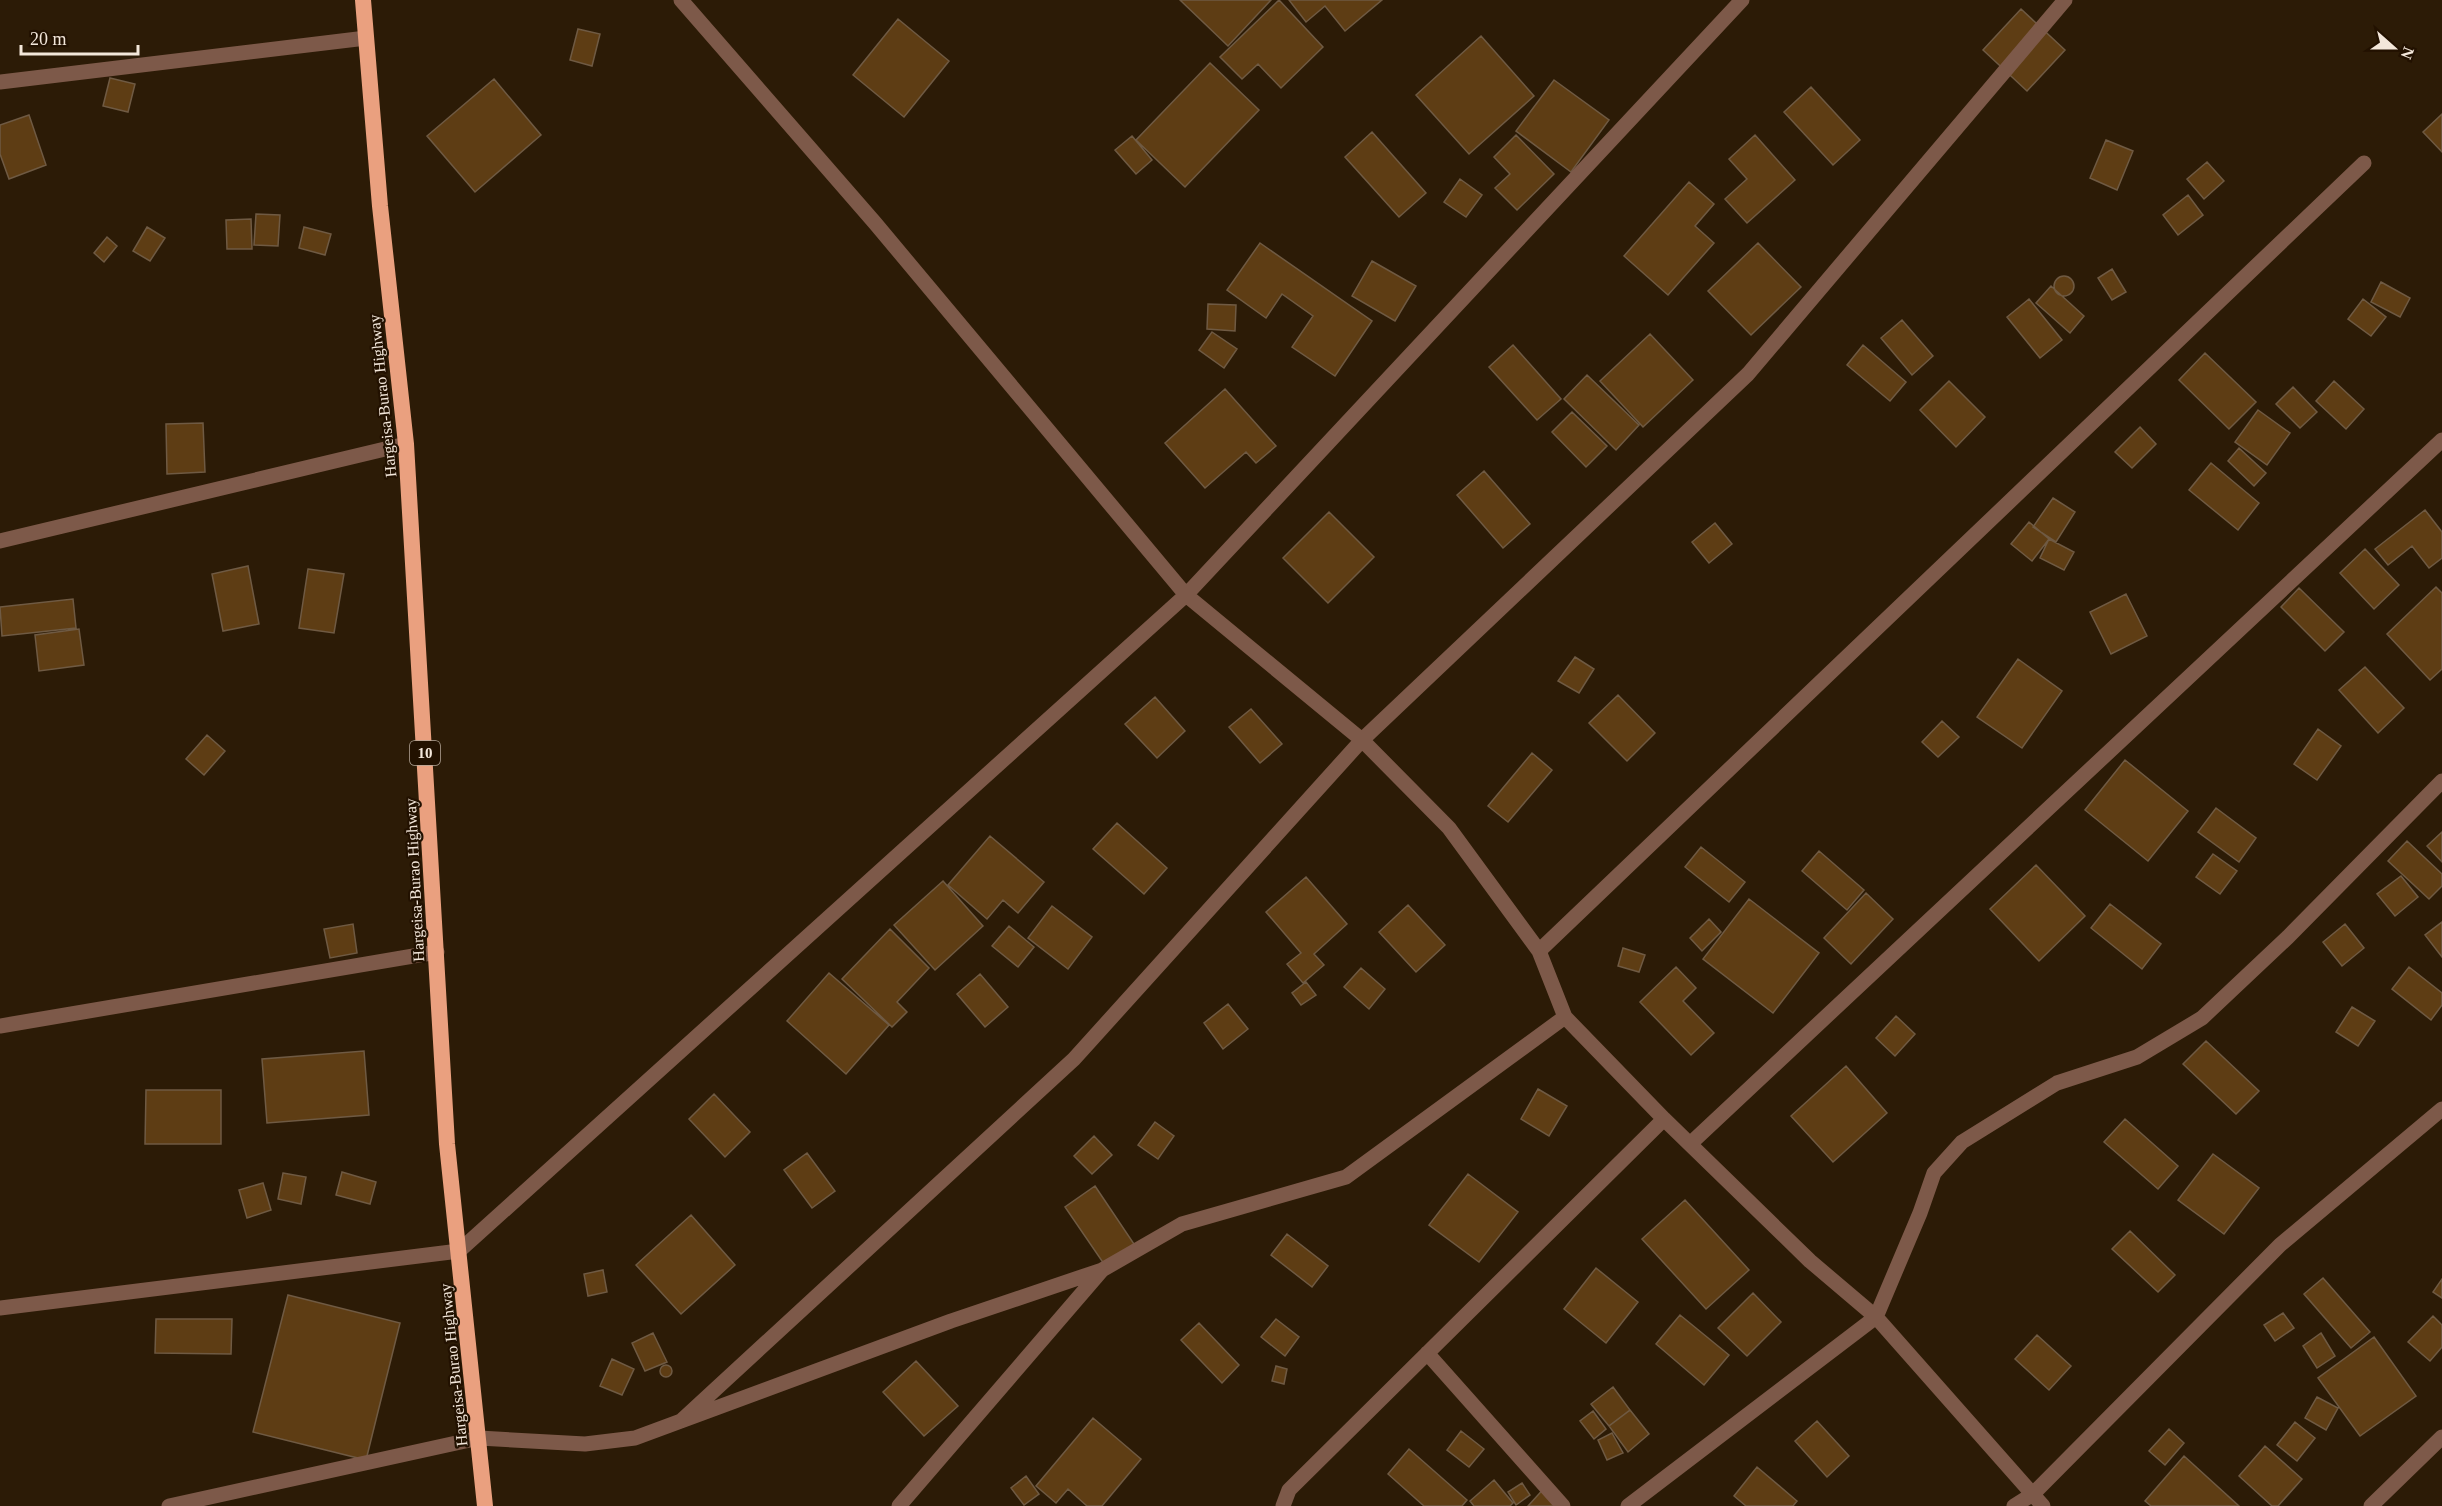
<svg xmlns="http://www.w3.org/2000/svg" width="2442" height="1506" viewBox="0 0 2442 1506" font-family="Georgia,serif">
  <rect width="100%" height="100%" fill="#2c1b06"/>
  <path fill="#5e3d14" stroke="#6f5a43" stroke-width="1.5" d="M 1180,0 L 1271,0 L 1228,46 Z
    M 1279,0 L 1323,47 L 1281,88 L 1258,64 L 1242,79 L 1220,57 Z
    M 1289,0 L 1382,0 L 1345,31 L 1325,6 L 1306,22 Z
    M 2021,9 L 2065,50 L 2027,91 L 1983,50 Z
    M 898,19 L 949,61 L 904,117 L 853,75 Z
    M 578,29 L 600,34 L 592,66 L 570,60 Z
    M 1481,36 L 1534,96 L 1469,154 L 1416,95 Z
    M 1210,63 L 1259,110 L 1185,187 L 1136,140 Z
    M 110,78 L 135,84 L 128,112 L 103,106 Z
    M 494,79 L 541,135 L 475,192 L 427,136 Z
    M 1554,80 L 1609,120 L 1571,172 L 1516,131 Z
    M 1811,87 L 1860,140 L 1833,165 L 1784,112 Z
    M 2442,114 L 2442,152 L 2423,132 Z
    M 29,115 L 46,165 L 9,179 L 0,154 L 0,125 Z
    M 1372,132 L 1426,193 L 1399,217 L 1345,157 Z
    M 1516,135 L 1554,174 L 1517,210 L 1495,188 L 1510,174 L 1494,157 Z
    M 1755,135 L 1795,180 L 1747,223 L 1725,199 L 1747,179 L 1729,159 Z
    M 1132,136 L 1152,160 L 1136,174 L 1115,150 Z
    M 2106,140 L 2133,151 L 2117,190 L 2090,178 Z
    M 2207,162 L 2224,181 L 2204,199 L 2187,179 Z
    M 1460,179 L 1482,195 L 1466,217 L 1444,202 Z
    M 1689,182 L 1714,204 L 1695,226 L 1714,243 L 1668,295 L 1624,256 Z
    M 2188,195 L 2203,215 L 2178,235 L 2163,215 Z
    M 256,214 L 280,215 L 278,246 L 254,245 Z
    M 251,219 L 252,249 L 227,249 L 226,220 Z
    M 147,227 L 165,238 L 150,261 L 133,251 Z
    M 304,227 L 331,234 L 325,255 L 299,248 Z
    M 107,237 L 117,246 L 104,262 L 94,253 Z
    M 1260,243 L 1372,321 L 1335,376 L 1292,347 L 1313,316 L 1282,294 L 1266,318 L 1227,290 Z
    M 1758,243 L 1801,287 L 1751,335 L 1708,291 Z
    M 1372,261 L 1416,286 L 1395,321 L 1352,296 Z
    M 2112,269 L 2126,292 L 2112,300 L 2098,278 Z
    M2054 286a10 10 0 1 1 20 0a10 10 0 1 1-20 0Z
    M 2381,282 L 2410,298 L 2400,317 L 2371,302 Z
    M 2051,286 L 2084,316 L 2070,333 L 2036,303 Z
    M 2029,299 L 2062,340 L 2040,358 L 2007,317 Z
    M 2363,299 L 2386,317 L 2371,336 L 2348,319 Z
    M 1208,304 L 1236,305 L 1235,331 L 1207,329 Z
    M 1902,320 L 1933,356 L 1912,375 L 1881,338 Z
    M 1212,332 L 1237,349 L 1224,368 L 1199,350 Z
    M 1650,334 L 1693,380 L 1643,427 L 1600,381 Z
    M 1513,345 L 1561,399 L 1537,420 L 1489,367 Z
    M 1863,345 L 1906,382 L 1890,401 L 1847,365 Z
    M 2205,353 L 2256,402 L 2229,429 L 2179,380 Z
    M 1587,375 L 1639,425 L 1616,450 L 1564,399 Z
    M 1949,381 L 1985,417 L 1956,447 L 1920,410 Z
    M 2334,381 L 2364,409 L 2346,429 L 2316,401 Z
    M 2293,387 L 2317,412 L 2300,428 L 2276,404 Z
    M 1225,389 L 1276,446 L 1256,463 L 1246,452 L 1205,488 L 1165,443 Z
    M 2258,410 L 2290,433 L 2267,465 L 2235,442 Z
    M 1572,412 L 1607,446 L 1586,467 L 1552,432 Z
    M 203,423 L 205,472 L 167,474 L 166,424 Z
    M 2140,427 L 2156,444 L 2132,468 L 2115,452 Z
    M 2239,448 L 2266,473 L 2254,486 L 2228,461 Z
    M 2211,463 L 2259,503 L 2238,530 L 2189,490 Z
    M 1484,471 L 1530,524 L 1503,548 L 1457,495 Z
    M 2053,498 L 2075,512 L 2056,542 L 2033,527 Z
    M 2425,510 L 2442,532 L 2442,558 L 2429,568 L 2412,546 L 2388,565 L 2375,549 Z
    M 1329,512 L 1374,557 L 1328,603 L 1283,558 Z
    M 2029,522 L 2049,539 L 2032,561 L 2011,544 Z
    M 1715,523 L 1732,544 L 1709,563 L 1692,542 Z
    M 2049,539 L 2074,552 L 2064,570 L 2040,558 Z
    M 2365,549 L 2399,585 L 2374,609 L 2340,573 Z
    M 248,566 L 259,624 L 223,631 L 212,574 Z
    M 308,569 L 344,574 L 334,633 L 299,628 Z
    M 2436,587 L 2442,593 L 2442,669 L 2430,680 L 2387,634 Z
    M 2299,588 L 2344,632 L 2325,651 L 2281,607 Z
    M 2126,594 L 2147,636 L 2111,654 L 2090,612 Z
    M 73,599 L 76,628 L 2,636 L 0,607 Z
    M 79,629 L 84,665 L 39,671 L 35,635 Z
    M 1575,657 L 1594,669 L 1579,693 L 1558,681 Z
    M 2018,659 L 2062,691 L 2022,748 L 1977,717 Z
    M 2365,667 L 2404,708 L 2378,733 L 2339,690 Z
    M 1618,695 L 1655,733 L 1627,761 L 1589,723 Z
    M 1155,697 L 1185,731 L 1157,758 L 1125,724 Z
    M 1251,709 L 1282,744 L 1260,763 L 1229,727 Z
    M 1942,721 L 1959,737 L 1938,757 L 1922,742 Z
    M 2318,729 L 2341,746 L 2317,780 L 2294,764 Z
    M 207,735 L 225,751 L 204,775 L 186,759 Z
    M 1532,753 L 1552,770 L 1508,822 L 1488,806 Z
    M 2125,760 L 2188,811 L 2148,861 L 2085,810 Z
    M 2216,808 L 2256,838 L 2239,862 L 2198,832 Z
    M 1117,823 L 1167,868 L 1144,894 L 1093,849 Z
    M 2442,832 L 2442,862 L 2427,846 Z
    M 990,836 L 1044,882 L 1018,913 L 1003,900 L 987,919 L 948,885 Z
    M 2407,841 L 2442,874 L 2442,886 L 2429,899 L 2388,861 Z
    M 1701,847 L 1745,882 L 1729,902 L 1685,867 Z
    M 1819,851 L 1864,890 L 1847,910 L 1802,871 Z
    M 2213,854 L 2237,871 L 2220,894 L 2196,877 Z
    M 2036,865 L 2085,916 L 2039,961 L 1990,909 Z
    M 2401,876 L 2418,897 L 2395,916 L 2377,894 Z
    M 1306,877 L 1347,924 L 1314,954 L 1324,965 L 1303,983 L 1287,964 L 1301,953 L 1266,912 Z
    M 943,881 L 983,926 L 935,970 L 894,925 Z
    M 1866,893 L 1893,919 L 1851,964 L 1824,938 Z
    M 1749,899 L 1819,953 L 1773,1013 L 1703,959 Z
    M 2110,904 L 2161,944 L 2142,969 L 2091,928 Z
    M 1408,905 L 1445,945 L 1416,972 L 1379,932 Z
    M 1052,906 L 1092,937 L 1068,969 L 1028,938 Z
    M 1709,919 L 1721,932 L 1702,951 L 1690,938 Z
    M 2442,922 L 2442,957 L 2425,935 Z
    M 353,924 L 357,953 L 330,958 L 324,929 Z
    M 2345,924 L 2364,948 L 2342,966 L 2323,942 Z
    M 1009,926 L 1034,947 L 1018,967 L 992,946 Z
    M 890,929 L 929,968 L 897,1002 L 907,1012 L 892,1027 L 842,979 Z
    M 1623,948 L 1645,955 L 1639,972 L 1618,966 Z
    M 1676,967 L 1696,988 L 1683,1001 L 1714,1033 L 1691,1055 L 1640,1002 Z
    M 2409,967 L 2442,993 L 2442,1005 L 2431,1020 L 2392,989 Z
    M 1361,968 L 1385,989 L 1369,1009 L 1344,987 Z
    M 829,973 L 889,1025 L 846,1074 L 787,1021 Z
    M 980,974 L 1008,1007 L 985,1027 L 957,994 Z
    M 1306,982 L 1316,995 L 1301,1005 L 1292,993 Z
    M 1228,1004 L 1248,1029 L 1223,1049 L 1204,1023 Z
    M 2352,1007 L 2375,1021 L 2358,1046 L 2336,1032 Z
    M 1896,1016 L 1915,1034 L 1895,1056 L 1876,1038 Z
    M 2206,1041 L 2259,1091 L 2236,1114 L 2183,1064 Z
    M 364,1051 L 369,1115 L 267,1123 L 262,1059 Z
    M 1846,1066 L 1887,1113 L 1833,1162 L 1791,1116 Z
    M 1538,1089 L 1567,1106 L 1549,1136 L 1521,1119 Z
    M 146,1090 L 221,1090 L 221,1144 L 145,1144 Z
    M 714,1094 L 750,1132 L 725,1157 L 689,1119 Z
    M 2125,1119 L 2178,1166 L 2158,1189 L 2104,1142 Z
    M 1155,1122 L 1174,1136 L 1158,1159 L 1138,1145 Z
    M 1094,1136 L 1112,1155 L 1092,1174 L 1074,1156 Z
    M 807,1153 L 835,1191 L 812,1208 L 784,1170 Z
    M 2213,1154 L 2259,1188 L 2224,1234 L 2178,1200 Z
    M 342,1172 L 376,1182 L 370,1204 L 336,1195 Z
    M 283,1173 L 306,1177 L 301,1204 L 278,1199 Z
    M 1468,1174 L 1518,1212 L 1479,1262 L 1429,1225 Z
    M 263,1183 L 271,1210 L 247,1218 L 239,1190 Z
    M 1095,1186 L 1134,1244 L 1104,1264 L 1065,1207 Z
    M 1685,1200 L 1749,1270 L 1706,1309 L 1642,1239 Z
    M 691,1215 L 735,1265 L 681,1314 L 636,1265 Z
    M 2130,1231 L 2175,1275 L 2158,1292 L 2112,1249 Z
    M 1287,1234 L 1328,1266 L 1312,1287 L 1271,1255 Z
    M 1596,1268 L 1638,1302 L 1606,1343 L 1564,1309 Z
    M 603,1270 L 607,1292 L 588,1296 L 584,1274 Z
    M 2323,1278 L 2370,1332 L 2351,1348 L 2304,1294 Z
    M 2442,1279 L 2442,1298 L 2433,1292 Z
    M 1753,1293 L 1781,1322 L 1747,1356 L 1718,1328 Z
    M 288,1295 L 400,1323 L 366,1460 L 253,1432 Z
    M 2283,1313 L 2294,1328 L 2275,1341 L 2264,1325 Z
    M 1680,1315 L 1729,1355 L 1704,1385 L 1656,1344 Z
    M 2433,1316 L 2442,1325 L 2442,1347 L 2430,1361 L 2408,1342 Z
    M 156,1319 L 232,1319 L 231,1354 L 155,1353 Z
    M 1276,1319 L 1299,1337 L 1285,1356 L 1261,1337 Z
    M 1199,1323 L 1239,1365 L 1222,1383 L 1181,1340 Z
    M 653,1333 L 667,1362 L 645,1371 L 632,1343 Z
    M 2321,1333 L 2335,1356 L 2317,1368 L 2303,1346 Z
    M 2037,1335 L 2071,1366 L 2049,1390 L 2015,1359 Z
    M 2374,1337 L 2416,1396 L 2360,1436 L 2318,1378 Z
    M 612,1359 L 634,1369 L 622,1395 L 600,1386 Z
    M 916,1361 L 958,1406 L 924,1436 L 883,1392 Z
    M660 1371a6 6 0 1 1 12 0a6 6 0 1 1-12 0Z
    M 1276,1366 L 1287,1369 L 1284,1384 L 1272,1381 Z
    M 1613,1387 L 1630,1410 L 1609,1426 L 1591,1404 Z
    M 2317,1397 L 2338,1408 L 2326,1430 L 2305,1418 Z
    M 1630,1410 L 1649,1434 L 1628,1452 L 1609,1426 Z
    M 1593,1411 L 1606,1429 L 1594,1439 L 1580,1421 Z
    M 1093,1418 L 1141,1459 L 1102,1506 L 1087,1506 L 1068,1489 L 1056,1503 L 1036,1486 Z
    M 1817,1421 L 1849,1456 L 1827,1477 L 1795,1441 Z
    M 2295,1422 L 2315,1438 L 2297,1461 L 2277,1445 Z
    M 2169,1429 L 2184,1443 L 2165,1465 L 2149,1451 Z
    M 1461,1431 L 1484,1449 L 1469,1467 L 1447,1450 Z
    M 1612,1433 L 1623,1453 L 1607,1460 L 1598,1440 Z
    M 2265,1446 L 2302,1479 L 2278,1506 L 2272,1506 L 2239,1476 Z
    M 1409,1449 L 1467,1500 L 1462,1506 L 1424,1506 L 1388,1474 Z
    M 2184,1456 L 2239,1506 L 2151,1506 L 2145,1501 Z
    M 1757,1467 L 1797,1501 L 1793,1506 L 1746,1506 L 1734,1496 Z
    M 1026,1476 L 1039,1494 L 1024,1505 L 1011,1488 Z
    M 1494,1480 L 1513,1503 L 1510,1506 L 1474,1506 L 1470,1501 Z
    M 1522,1483 L 1530,1495 L 1516,1505 L 1508,1492 Z
    M 1547,1485 L 1567,1506 L 1528,1506 Z"/>
  <g fill="none" stroke-linecap="round" stroke-linejoin="round">
    <path stroke="#7d5949" stroke-width="15" d="M 681,0 L 875,223 L 1186,595 L 1362,740 L 1449,828 L 1539,951 L 1565,1017 L 1664,1119 L 1810,1261 L 1876,1317 L 2043,1506
      M 0,82 L 366,38
      M 0,541 L 406,444
      M 1539,951 L 2364,163
      M 0,1026 L 437,952
      M 1690,1144 L 2442,440
      M 0,1308 L 459,1251 L 1186,595 L 1742,0
      M 1427,1353 L 1563,1506
      M 681,1421 L 1074,1059 L 1362,740 L 1748,374 L 2065,0
      M 169,1506 L 479,1438 L 585,1444 L 635,1438 L 951,1321 L 1102,1270 L 1182,1224 L 1346,1177 L 1565,1017
      M 899,1506 L 1102,1270
      M 1283,1506 L 1289,1490 L 1664,1119
      M 1628,1506 L 1876,1317 L 1920,1213 L 1934,1173 L 1962,1142 L 2057,1083 L 2137,1057 L 2202,1018 L 2288,937 L 2442,781
      M 2014,1506 L 2033,1494 L 2280,1245 L 2442,1109
      M 2371,1506 L 2442,1437"/>
    <path stroke="#eaa07f" stroke-width="16" d="M 363,0 L 380,206 L 406,444 L 447,1144 L 485,1506"/>
  </g>
  <g text-anchor="middle" stroke-width="4.5" stroke-linejoin="round" paint-order="stroke">
    <rect fill="#210" stroke="#b4a799" stroke-width="1.5" x="410" y="741" width="30" height="24" rx="4.5"/>
    <g font-size="15" font-weight="bold" fill="#f3e7da">
      <text x="425" y="758">10</text>
    </g>
    <g font-size="16" fill="#f3e7da" stroke="#210">
      <text transform="translate(382 396) rotate(-96)" y="6">Hargeisa-Burao Highway</text>
      <text transform="translate(414 880) rotate(-93)" y="6">Hargeisa-Burao Highway</text>
      <text transform="translate(453 1365) rotate(-96)" y="6">Hargeisa-Burao Highway</text>
    </g>
  </g>
  <g transform="translate(2394 48) rotate(111)" stroke="#221100" stroke-width="4.5" paint-order="stroke">
  <path d="M0-4.5L10 22L0 15L-10 22Z" fill="#f3e7da"/>
  <text y="-9" font-size="16" font-weight="bold" text-anchor="middle" fill="#f3e7da">N</text>
  </g>
  <path d="M21 45v9h117v-9" fill="none" stroke="#f3e7da" stroke-width="3"/>
  <text x="30" y="45" font-size="18" fill="#f3e7da" stroke="#221100" stroke-width="4.5" paint-order="stroke">20 m</text>
</svg>
